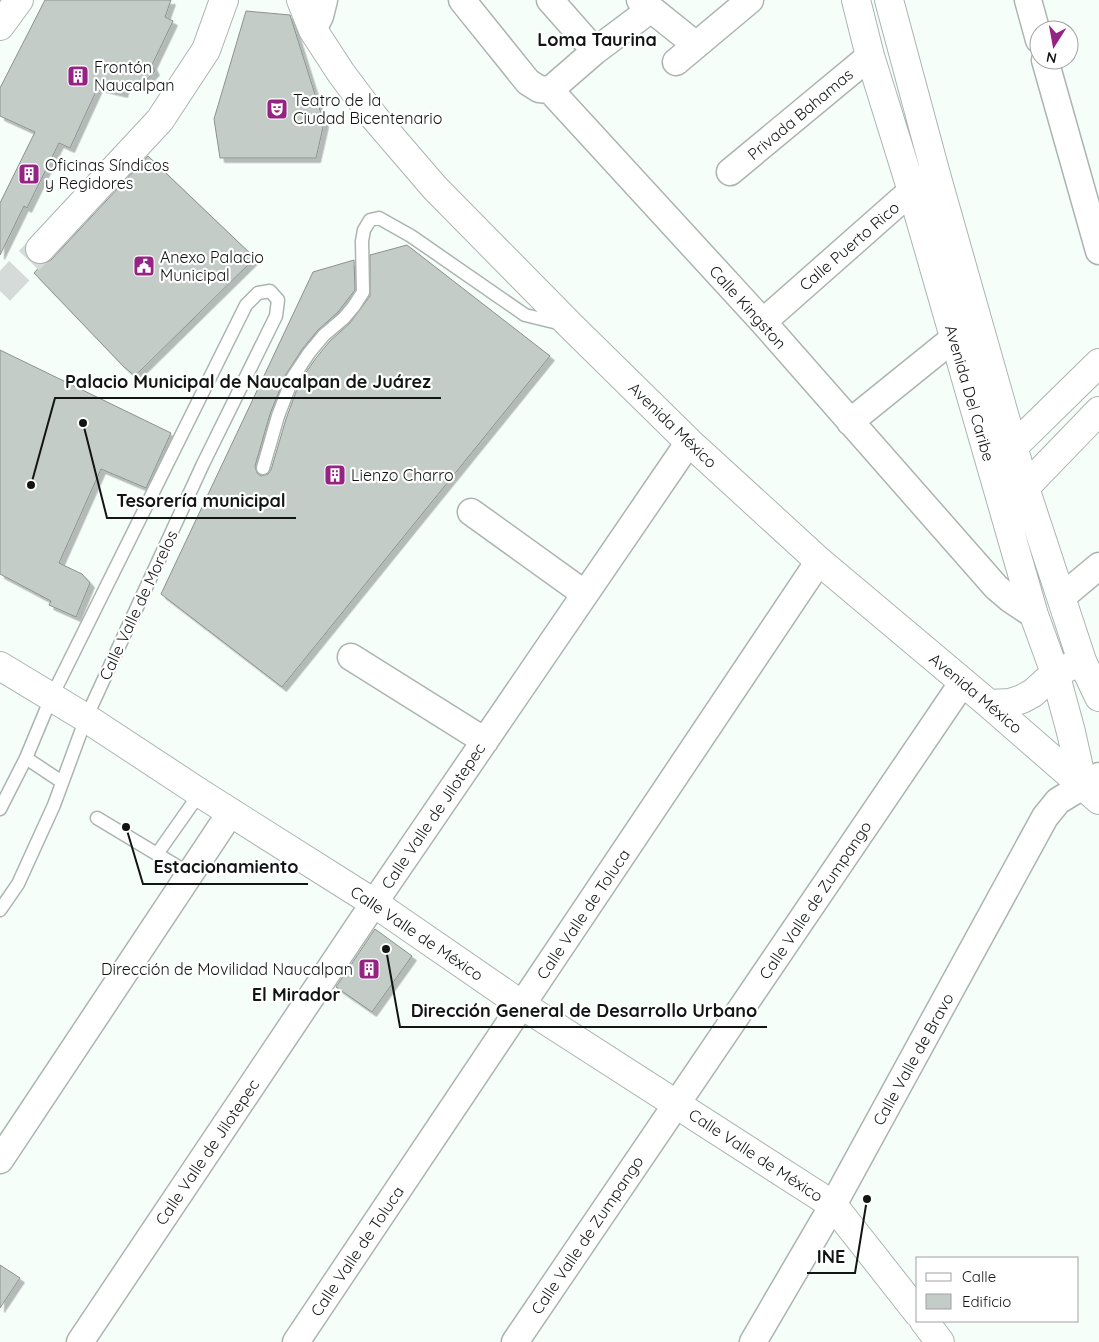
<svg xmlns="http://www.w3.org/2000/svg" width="1099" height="1342" viewBox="0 0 1099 1342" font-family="Quicksand,sans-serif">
  <defs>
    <filter id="shadow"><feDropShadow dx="4.5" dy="4.5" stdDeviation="0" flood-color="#0004"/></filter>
  </defs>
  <rect width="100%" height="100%" fill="#f6fefa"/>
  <path fill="#c4ccc8" stroke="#8b928f" filter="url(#shadow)" d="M 45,0 L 171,0 L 165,17 L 173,21 L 152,65 L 155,71 L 141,86 L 127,81 L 123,93 L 98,87 L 70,148 L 59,143 L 27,208 L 24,206 L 0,255 L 0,203 L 35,132 L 0,116 L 0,88 Z
    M 246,11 L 290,15 L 324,123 L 316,158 L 220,158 L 214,119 Z
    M 148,156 L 255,258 L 135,376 L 124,367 L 34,273 L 42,264 L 51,260 Z
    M 407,245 L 550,356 L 282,687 L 161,594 L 313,272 L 354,260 L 355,290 L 338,312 L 318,330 L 303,348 L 286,374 L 270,414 L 255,466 L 257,473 L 261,476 L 268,474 L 271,470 L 286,419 L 300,381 L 316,358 L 330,341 L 350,323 L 370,296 L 370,255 Z
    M 0,350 L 171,433 L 146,488 L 101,469 L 59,563 L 82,574 L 90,583 L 76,617 L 49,605 L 51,601 L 0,574 Z
    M 375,929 L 412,956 L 372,1012 L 336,987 Z
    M 0,1265 L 20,1278 L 0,1308 Z"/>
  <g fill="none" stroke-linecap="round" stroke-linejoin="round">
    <path stroke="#d4dbd8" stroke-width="28" stroke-dasharray="28 14" stroke-linecap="butt" d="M 0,291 L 40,249"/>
    <g stroke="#acb4b0" stroke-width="15">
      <path id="lane" d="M 263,468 L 278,416 L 293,377 L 309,353 L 324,335 L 344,318 L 354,306 L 363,292 L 362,241 L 364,230 L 370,220 L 379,218 L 411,236 L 525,315 L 562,324
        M 26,758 L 62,782
        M 0,809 L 26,758 L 51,698 L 246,305 L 258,293 L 270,291 L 278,300 L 276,316 L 203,464 L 86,718 L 54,805 L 18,884 L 0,910
        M 97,818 L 190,874
        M 157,854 L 200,793"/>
    </g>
    <g stroke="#acb4b0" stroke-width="29">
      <path id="street" d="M 462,0 L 528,82 L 539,89 L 550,90 L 763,322 L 996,587 L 1010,599 L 1034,615
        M 550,0 L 595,51
        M 640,0 L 696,45
        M 1028,0 L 1039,40
        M 313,30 L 320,16 L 324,0
        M 1045,60 L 1099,251
        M 676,62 L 750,0
        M 550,90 L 595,51 L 651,9
        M 730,172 L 870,56
        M 763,322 L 926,178
        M 850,422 L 954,338
        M 471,512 L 585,594
        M 1062,597 L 1099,566
        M 351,657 L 485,741
        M 0,1160 L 231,812
        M 80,1342 L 374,903 L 689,442
        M 296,1342 L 819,561
        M 515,1342 L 963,682
        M 753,1342 L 833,1205 L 1045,817 L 1058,801 L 1099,776"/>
    </g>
    <g stroke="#acb4b0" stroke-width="30">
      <path id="secondary" d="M 301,0 L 313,30 L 341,73 L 374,117 L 435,188 L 572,327 L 689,442 L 819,561 L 989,704 L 1099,800
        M 856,0 L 870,56 L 912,191 L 1034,615 L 1055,673 L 1071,732 L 1083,786
        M 889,0 L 935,171 L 1025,488 L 1082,661 L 1099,697
        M 0,26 L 19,0
        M 40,249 L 160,120 L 206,50 L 224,0
        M 1002,458 L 1099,363
        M 1014,499 L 1099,411
        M 0,666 L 86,718 L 200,793 L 374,903 L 522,1005 L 833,1205 L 918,1313
        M 989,704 L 1010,703 L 1022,699 L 1033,693 L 1055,673 L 1069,667
        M 924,1321 L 940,1342"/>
    </g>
    <use href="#lane" stroke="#fff" stroke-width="12"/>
    <use href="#street" stroke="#fff" stroke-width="26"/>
    <use href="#secondary" stroke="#fff" stroke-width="28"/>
  </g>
  <defs>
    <g id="building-square" transform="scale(1.125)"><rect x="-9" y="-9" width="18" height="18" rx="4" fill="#942383" stroke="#fff"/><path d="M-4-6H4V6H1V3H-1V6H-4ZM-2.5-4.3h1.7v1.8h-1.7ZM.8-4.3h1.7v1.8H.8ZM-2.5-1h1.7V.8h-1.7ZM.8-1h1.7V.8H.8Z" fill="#fff"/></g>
    <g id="theatre-square" transform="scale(1.125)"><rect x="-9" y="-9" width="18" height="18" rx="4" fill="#942383" stroke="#fff"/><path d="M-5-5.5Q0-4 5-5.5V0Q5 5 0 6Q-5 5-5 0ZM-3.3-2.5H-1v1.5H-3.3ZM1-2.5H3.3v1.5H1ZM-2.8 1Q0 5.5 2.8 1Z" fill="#fff"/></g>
    <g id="civic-square" transform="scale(1.125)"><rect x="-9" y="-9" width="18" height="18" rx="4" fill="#942383" stroke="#fff"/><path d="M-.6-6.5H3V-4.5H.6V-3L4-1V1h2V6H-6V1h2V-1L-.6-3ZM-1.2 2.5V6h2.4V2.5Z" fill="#fff"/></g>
  </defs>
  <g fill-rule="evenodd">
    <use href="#building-square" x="78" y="76"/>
    <use href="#theatre-square" x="277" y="109"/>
    <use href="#building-square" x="29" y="174"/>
    <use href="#civic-square" x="144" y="266"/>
    <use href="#building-square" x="335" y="475"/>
    <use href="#building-square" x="369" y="969"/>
  </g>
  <g text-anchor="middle" stroke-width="4.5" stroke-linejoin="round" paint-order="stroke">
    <g font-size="16" fill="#121514" stroke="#fff" text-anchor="start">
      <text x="94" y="73">Frontón<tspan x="94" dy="18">Naucalpan</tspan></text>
      <text x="293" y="106">Teatro de la<tspan x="293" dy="18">Ciudad Bicentenario</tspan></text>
      <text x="45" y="171">Oficinas Síndicos<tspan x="45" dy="18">y Regidores</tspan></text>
      <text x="160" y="263">Anexo Palacio<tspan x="160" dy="18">Municipal</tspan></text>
      <text x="351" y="481">Lienzo Charro</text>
      <text x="353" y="975" text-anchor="end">Dirección de Movilidad Naucalpan</text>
    </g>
    <g font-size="16" fill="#121514" stroke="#fff">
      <text transform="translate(800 114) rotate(-40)" y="6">Privada Bahamas</text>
      <text transform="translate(849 246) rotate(-41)" y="6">Calle Puerto Rico</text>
      <text transform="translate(748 307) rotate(48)" y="6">Calle Kingston</text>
      <text transform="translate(970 393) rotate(74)" y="6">Avenida Del Caribe</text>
      <text transform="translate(673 425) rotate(44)" y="6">Avenida México</text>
      <text transform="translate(138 605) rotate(-65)" y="6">Calle Valle de Morelos</text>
      <text transform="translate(976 693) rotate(40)" y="6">Avenida México</text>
      <text transform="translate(433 816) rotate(-56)" y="6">Calle Valle de Jilotepec</text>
      <text transform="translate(815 900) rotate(-56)" y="6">Calle Valle de Zumpango</text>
      <text transform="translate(583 914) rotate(-56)" y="6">Calle Valle de Toluca</text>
      <text transform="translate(417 933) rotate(34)" y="6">Calle Valle de México</text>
      <text transform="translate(913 1059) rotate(-61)" y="6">Calle Valle de Bravo</text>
      <text transform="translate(207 1152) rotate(-56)" y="6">Calle Valle de Jilotepec</text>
      <text transform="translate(756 1155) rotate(33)" y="6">Calle Valle de México</text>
      <text transform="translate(587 1235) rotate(-56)" y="6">Calle Valle de Zumpango</text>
      <text transform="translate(357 1251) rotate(-56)" y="6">Calle Valle de Toluca</text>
    </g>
    <g font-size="18" font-weight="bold" fill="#121514" stroke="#fff">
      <text x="597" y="46">Loma Taurina</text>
      <text x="296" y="1001">El Mirador</text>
    </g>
  </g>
  <path fill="none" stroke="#121514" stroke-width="2" d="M31 485L55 398H441M83 423L107 518H296M126 827L143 884H308M386 949L400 1027H767M867 1199L855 1273H807"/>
  <g fill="#121514" stroke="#fff" stroke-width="2">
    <circle cx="31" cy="485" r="5"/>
    <circle cx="83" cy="423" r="5"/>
    <circle cx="126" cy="827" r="5"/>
    <circle cx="386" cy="949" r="5"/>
    <circle cx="867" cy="1199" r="5"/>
  </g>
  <g font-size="18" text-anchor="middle" font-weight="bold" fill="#121514" stroke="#fff" stroke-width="4.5" stroke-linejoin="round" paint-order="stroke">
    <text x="248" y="388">Palacio Municipal de Naucalpan de Juárez</text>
    <text x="201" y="507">Tesorería municipal</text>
    <text x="226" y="873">Estacionamiento</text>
    <text x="584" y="1017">Dirección General de Desarrollo Urbano</text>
    <text x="831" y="1263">INE</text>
  </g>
  <rect x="916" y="1257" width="162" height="65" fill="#ffffff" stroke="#a0a1a1"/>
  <rect x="926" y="1273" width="25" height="8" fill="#ffffff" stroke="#a0a1a1"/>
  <text x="962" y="1282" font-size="15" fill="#121514">Calle</text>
  <rect x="926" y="1294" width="25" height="15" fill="#c4ccc8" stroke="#a0a1a1"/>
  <text x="962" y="1307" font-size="15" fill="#121514">Edificio</text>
  <g transform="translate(1054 45) rotate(191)"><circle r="24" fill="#ffffff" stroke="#a0a1a1"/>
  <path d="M0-4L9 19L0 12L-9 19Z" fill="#942383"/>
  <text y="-8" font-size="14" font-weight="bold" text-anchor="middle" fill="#121514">N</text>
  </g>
</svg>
